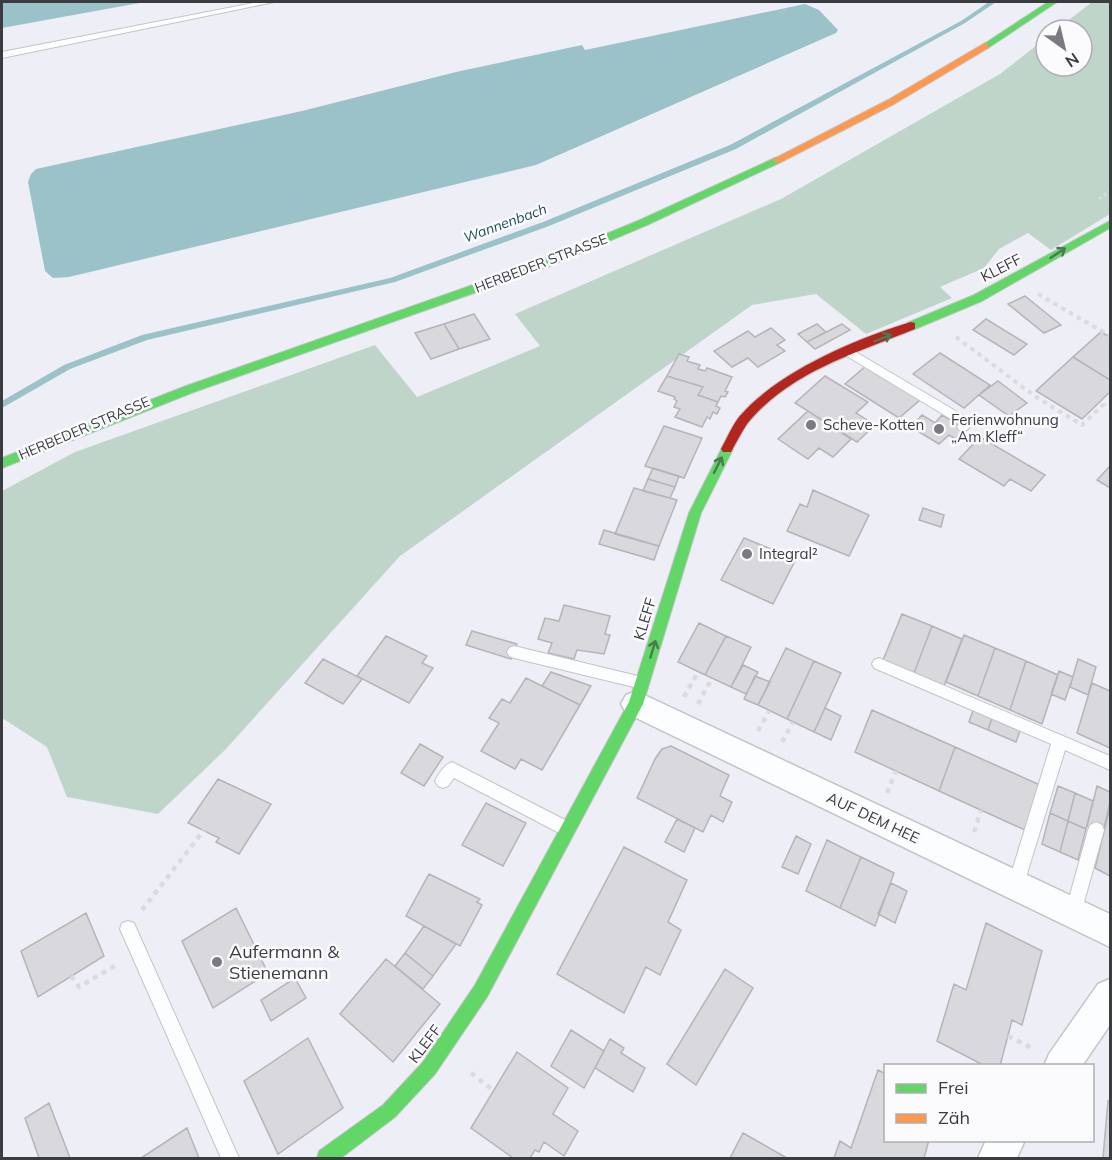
<svg xmlns="http://www.w3.org/2000/svg" width="1112" height="1160" viewBox="0 0 1112 1160" font-family="Mulish,sans-serif">
  <rect width="100%" height="100%" fill="#eeeff6"/>
  <path fill="#bfd5c9" d="M 1092,2 L 1110,2 L 1110,214 L 1051,250 L 1028,233 L 999,249 L 984,268 L 940,287 L 952,298 L 866,334 L 816,294 L 752,305 L 400,556 L 225,750 L 158,814 L 67,797 L 47,747 L 2,718 L 2,491 L 75,452 L 375,345 L 417,397 L 540,346 L 515,314 L 781,199 L 1000,74 L 1046,38 L 1046,66 L 1082,66 L 1082,30 L 1056,30 Z"/>
  <path fill="#9bc2c8" d="M 2,2 L 145,2 L 2,28 Z
    M 805,4 L 819,10 L 838,30 L 836,33 L 536,165 L 69,277 L 53,278 L 45,271 L 28,182 L 31,174 L 36,169 L 302,111 L 456,72 L 582,45 L 585,50 Z"/>
  <g fill="none" stroke-linecap="round" stroke-linejoin="round">
    <path fill="#9bc2c8" fill-rule="evenodd" d="M 989,2 L 996,2 L 965,23 L 736,149 L 549,226 L 395,282 L 147,340 L 70,369 L 2,408 L 2,401 L 64,365 L 142,335 L 390,278 L 543,222 L 730,145 L 961,21 Z"/>
  </g>
  <path fill="#d8d8dd" stroke="#b4b4b9" stroke-width="1.5" d="M 1025,296 L 1061,325 L 1044,333 L 1008,304 Z
    M 474,314 L 490,339 L 459,349 L 444,324 Z
    M 986,319 L 1027,344 L 1014,355 L 973,330 Z
    M 444,324 L 459,349 L 431,359 L 415,333 Z
    M 817,324 L 826,332 L 807,342 L 798,334 Z
    M 842,324 L 850,330 L 815,349 L 807,342 Z
    M 771,328 L 785,340 L 777,345 L 785,351 L 758,367 L 748,358 L 732,367 L 714,351 L 748,331 L 755,337 Z
    M 1101,332 L 1110,337 L 1110,380 L 1073,357 Z
    M 940,353 L 990,385 L 964,408 L 913,374 Z
    M 679,354 L 689,357 L 687,361 L 700,365 L 698,369 L 705,371 L 707,368 L 732,377 L 725,391 L 728,392 L 725,397 L 721,396 L 718,402 L 698,395 L 703,387 L 667,376 Z
    M 1073,357 L 1110,380 L 1110,392 L 1082,419 L 1036,391 Z
    M 866,366 L 920,400 L 899,418 L 845,384 Z
    M 667,376 L 703,387 L 698,395 L 718,402 L 716,406 L 720,408 L 717,414 L 713,412 L 710,419 L 707,417 L 702,427 L 675,417 L 680,409 L 674,407 L 677,401 L 674,399 L 675,397 L 658,391 Z
    M 825,376 L 868,402 L 856,413 L 875,425 L 857,442 L 795,403 Z
    M 998,381 L 1027,403 L 1009,416 L 979,395 Z
    M 808,411 L 851,439 L 833,457 L 819,448 L 808,459 L 778,439 Z
    M 922,415 L 935,423 L 942,415 L 967,430 L 957,440 L 949,435 L 939,444 L 911,427 Z
    M 664,426 L 702,438 L 684,478 L 645,466 Z
    M 980,437 L 1045,475 L 1031,491 L 1010,479 L 1004,486 L 959,459 Z
    M 1110,466 L 1110,488 L 1097,480 Z
    M 653,468 L 679,476 L 675,487 L 648,479 Z
    M 648,479 L 675,487 L 670,498 L 643,491 Z
    M 634,488 L 677,500 L 659,546 L 615,534 Z
    M 813,490 L 869,515 L 849,556 L 787,531 L 800,504 L 807,507 Z
    M 923,508 L 944,515 L 941,527 L 919,520 Z
    M 604,530 L 659,546 L 654,560 L 599,544 Z
    M 744,538 L 796,559 L 773,604 L 721,580 Z
    M 564,605 L 610,616 L 605,634 L 610,635 L 604,654 L 577,650 L 574,659 L 548,653 L 552,643 L 538,639 L 545,618 L 559,621 Z
    M 902,614 L 932,626 L 914,673 L 883,660 Z
    M 699,623 L 726,636 L 705,675 L 678,662 Z
    M 932,626 L 962,639 L 944,686 L 914,673 Z
    M 472,631 L 517,644 L 511,659 L 466,645 Z
    M 964,635 L 995,648 L 978,696 L 946,682 Z
    M 386,636 L 427,656 L 422,663 L 433,668 L 409,703 L 357,676 Z
    M 726,636 L 751,647 L 731,687 L 705,675 Z
    M 786,648 L 814,661 L 787,719 L 758,705 Z
    M 995,648 L 1026,661 L 1010,710 L 978,696 Z
    M 323,659 L 362,679 L 343,704 L 305,683 Z
    M 1078,659 L 1096,667 L 1088,695 L 1070,687 Z
    M 814,661 L 841,673 L 814,732 L 787,719 Z
    M 1026,661 L 1058,675 L 1042,724 L 1010,710 Z
    M 743,665 L 758,672 L 746,694 L 731,687 Z
    M 1059,671 L 1073,677 L 1065,700 L 1051,694 Z
    M 551,672 L 591,686 L 580,705 L 542,686 Z
    M 755,676 L 770,682 L 758,705 L 744,699 Z
    M 526,678 L 580,705 L 542,770 L 521,759 L 515,769 L 481,751 L 499,723 L 489,718 L 502,699 L 510,703 Z
    M 1092,683 L 1110,691 L 1110,748 L 1077,733 Z
    M 825,708 L 841,716 L 831,740 L 814,732 Z
    M 872,710 L 955,747 L 939,791 L 855,752 Z
    M 973,710 L 992,718 L 988,730 L 969,722 Z
    M 992,718 L 1020,731 L 1016,742 L 988,730 Z
    M 420,744 L 443,757 L 424,786 L 401,773 Z
    M 671,746 L 729,775 L 720,796 L 732,802 L 723,822 L 711,815 L 703,832 L 637,798 L 655,759 L 662,749 Z
    M 955,747 L 1040,785 L 1027,831 L 939,791 Z
    M 218,779 L 271,804 L 239,854 L 216,842 L 219,838 L 188,823 Z
    M 1058,786 L 1075,793 L 1068,821 L 1050,813 Z
    M 1097,786 L 1110,792 L 1110,802 L 1103,833 L 1087,826 Z
    M 1075,793 L 1093,801 L 1086,829 L 1068,821 Z
    M 486,803 L 526,823 L 503,866 L 462,845 Z
    M 1109,811 L 1110,811 L 1110,876 L 1095,868 Z
    M 1050,813 L 1068,821 L 1060,852 L 1042,844 Z
    M 677,819 L 695,828 L 684,852 L 665,842 Z
    M 1068,821 L 1086,829 L 1078,860 L 1060,852 Z
    M 796,836 L 811,844 L 798,874 L 782,867 Z
    M 827,840 L 861,857 L 840,908 L 806,891 Z
    M 624,847 L 687,880 L 668,922 L 681,930 L 660,975 L 646,967 L 624,1013 L 557,974 Z
    M 861,857 L 894,873 L 875,926 L 840,908 Z
    M 429,874 L 480,899 L 477,902 L 482,905 L 460,946 L 406,916 Z
    M 891,883 L 907,891 L 895,923 L 878,914 Z
    M 236,908 L 268,973 L 213,1008 L 182,941 Z
    M 86,913 L 104,956 L 38,997 L 21,951 Z
    M 986,923 L 1042,951 L 1022,1025 L 1012,1020 L 1000,1066 L 985,1066 L 937,1041 L 954,984 L 966,990 Z
    M 424,926 L 456,944 L 433,976 L 405,953 Z
    M 405,953 L 433,976 L 423,989 L 395,966 Z
    M 386,959 L 440,1004 L 393,1062 L 340,1014 Z
    M 725,969 L 753,988 L 696,1085 L 667,1064 Z
    M 295,978 L 306,998 L 271,1021 L 261,1000 Z
    M 571,1030 L 604,1051 L 584,1088 L 551,1066 Z
    M 308,1038 L 343,1108 L 278,1154 L 244,1081 Z
    M 610,1039 L 624,1048 L 621,1053 L 645,1068 L 633,1092 L 595,1068 Z
    M 517,1052 L 568,1088 L 553,1114 L 578,1131 L 564,1156 L 544,1142 L 539,1152 L 535,1150 L 530,1158 L 513,1158 L 471,1128 Z
    M 878,1070 L 886,1074 L 886,1140 L 929,1140 L 924,1158 L 834,1158 L 840,1141 L 851,1148 Z
    M 1108,1101 L 1110,1102 L 1110,1158 L 1103,1158 Z
    M 49,1103 L 70,1158 L 39,1158 L 25,1118 Z
    M 187,1128 L 199,1158 L 141,1158 Z
    M 743,1133 L 787,1158 L 730,1158 Z"/>
  <g fill="none" stroke-linecap="round" stroke-linejoin="round">
    <g stroke="#c3c4c9" stroke-width="2">
      <path id="lane" d="M 259,2 L 274,2 L 2,58 L 2,52 Z
        M 849,348 L 971,420 L 973,423 L 967,430 L 959,430 L 957,427 L 959,424 L 845,355 L 843,352 Z
        M 514,646 L 642,677 L 647,678 L 649,683 L 647,688 L 642,689 L 514,658 L 509,656 L 507,652 L 509,648 Z
        M 879,658 L 1110,756 L 1110,770 L 1065,750 L 1022,890 L 1016,892 L 1010,890 L 1008,884 L 1051,744 L 874,668 L 872,664 L 874,660 Z
        M 452,762 L 573,824 L 575,829 L 573,834 L 567,837 L 561,834 L 454,778 L 448,786 L 443,788 L 438,786 L 435,781 C 439,773 444,765 452,762 Z
        M 1096,822 L 1102,825 L 1104,830 L 1081,913 L 1079,919 L 1073,921 L 1067,919 L 1065,913 L 1088,830 L 1090,825 Z
        M 128,921 L 134,923 L 239,1158 L 221,1158 L 120,929 L 122,923 Z"/>
    </g>
    <g stroke="#c3c4c9" stroke-width="3">
      <path id="street" d="M 636,691 L 1110,914 L 1110,947 L 626,713 L 621,704 L 626,695 Z
        M 1110,979 L 1110,1025 L 1082,1066 L 1044,1066 L 1049,1054 L 1098,984 Z
        M 986,1140 L 1025,1140 L 1017,1158 L 978,1158 Z"/>
    </g>
    <g stroke="#c3c4c9" stroke-width="2">
      <path id="fast" d="M 1048,2 L 1057,2 L 988,48 L 981,46 Z
        M 777,157 L 782,160 L 781,162 L 647,225 L 545,268 L 194,392 L 2,468 L 2,458 L 186,386 L 538,262 L 640,220 Z
        M 1110,221 L 1110,228 L 982,301 L 915,329 L 907,329 L 905,326 L 907,323 L 974,295 Z
        M 727,444 L 733,449 L 701,513 L 643,704 L 487,997 L 435,1074 L 395,1117 L 341,1158 L 317,1158 L 319,1151 L 383,1105 L 423,1062 L 475,985 L 629,702 L 689,513 L 723,446 Z"/>
    </g>
    <g stroke="#c3c4c9" stroke-width="2">
      <path id="slow" d="M 985,43 L 989,46 L 988,48 L 894,104 L 781,162 L 777,163 L 772,160 L 888,100 Z"/>
    </g>
    <g stroke="#c3c4c9" stroke-width="2">
      <path id="jam" d="M 911,322 L 915,323 L 915,329 C 856,353 789,372 747,424 C 741,433 736,443 731,452 L 723,452 L 721,449 C 727,438 732,426 739,417 C 777,372 855,339 911,322 Z"/>
    </g>
    <path stroke="#dadbdc" stroke-width="3" stroke-dasharray="3 3" stroke-linecap="butt" d="M 1099,199 L 1110,191"/>
    <path stroke="#dadbdc" stroke-width="4" stroke-dasharray="4.5 4.5" stroke-linecap="butt" d="M 1038,294 L 1110,336
      M 956,337 L 1036,397 L 1082,425 L 1104,404 L 1101,401"/>
    <path stroke="#dadbdc" stroke-width="4.5" stroke-dasharray="5 5" stroke-linecap="butt" d="M 684,697 L 698,672
      M 698,704 L 712,678
      M 758,731 L 769,711
      M 782,742 L 793,722
      M 887,793 L 896,771
      M 974,832 L 981,810
      M 142,910 L 204,830
      M 71,976 L 79,987 L 118,964
      M 1008,1036 L 1034,1049
      M 471,1073 L 494,1091"/>
    <use href="#lane" fill="#fcfdfe" fill-rule="evenodd"/>
    <use href="#street" fill="#fcfdfe" fill-rule="evenodd"/>
    <use href="#fast" fill="#63d668" fill-rule="evenodd"/>
    <use href="#slow" fill="#ff974d" fill-rule="evenodd"/>
    <use href="#jam" fill="#b3261e" fill-rule="evenodd"/>
  </g>
  <defs><path id="oneway-shaft" d="M-6 0H5M1.5-3L5.5 0L1.5 3" fill="none" stroke-width="1.6" stroke-linecap="round" stroke-linejoin="round" transform="scale(1.5)"/></defs>
  <g stroke="#4a7a50">
    <use href="#oneway-shaft" transform="translate(1058 253) rotate(-33)"/>
    <use href="#oneway-shaft" transform="translate(883 338) rotate(-22)"/>
    <use href="#oneway-shaft" transform="translate(718 465) rotate(-63)"/>
    <use href="#oneway-shaft" transform="translate(653 649) rotate(-73)"/>
  </g>
  <g fill="#797b80" stroke="#fbfbfe" stroke-width="2">
    <circle cx="811" cy="425" r="6"/>
    <circle cx="939" cy="429" r="6"/>
    <circle cx="747" cy="554" r="6"/>
    <circle cx="217" cy="962" r="6"/>
  </g>
  <g text-anchor="middle" stroke-width="5" stroke-linejoin="round" paint-order="stroke">
    <g font-size="14" font-style="italic" fill="#1c4d52" stroke="#fbfbfe">
      <text transform="translate(505 223) rotate(-20)" y="5">Wannenbach</text>
    </g>
    <g font-size="14" fill="#3a3c40" stroke="#fbfbfe">
      <text transform="translate(541 263) rotate(-21)" y="5">HERBEDER STRASSE</text>
      <text transform="translate(84 428) rotate(-23)" y="5">HERBEDER STRASSE</text>
    </g>
    <g font-size="15" fill="#3a3c40" stroke="#fbfbfe">
      <text transform="translate(1001 268) rotate(-27)" y="5">KLEFF</text>
      <text transform="translate(645 619) rotate(-73)" y="5">KLEFF</text>
      <text transform="translate(873 818) rotate(25)" y="5">AUF DEM HEE</text>
      <text transform="translate(425 1044) rotate(-53)" y="5">KLEFF</text>
    </g>
    <g font-size="15" fill="#3a3c40" stroke="#fbfbfe" text-anchor="start">
      <text x="951" y="425">Ferienwohnung<tspan x="951" dy="17">„Am Kleff“</tspan></text>
      <text x="823" y="430">Scheve-Kotten</text>
      <text x="759" y="559">Integral²</text>
    </g>
    <g font-size="18" fill="#3a3c40" stroke="#fbfbfe" text-anchor="start">
      <text x="229" y="958">Aufermann &amp;<tspan x="229" dy="21">Stienemann</tspan></text>
    </g>
  </g>
  <rect width="1112" height="1160" fill="none" stroke="#3a3c40" stroke-width="6"/>
  <rect x="884" y="1064" width="210" height="78" fill="#fbfbfe" stroke="#aeafb2" stroke-width="1.5"/>
  <rect x="896" y="1084" width="30" height="9" fill="#63d668" stroke="#aeafb2" stroke-width="1.5"/>
  <text x="938" y="1094" font-size="18" fill="#3a3c40">Frei</text>
  <rect x="896" y="1114" width="30" height="9" fill="#ff974d" stroke="#aeafb2" stroke-width="1.5"/>
  <text x="938" y="1124" font-size="18" fill="#3a3c40">Zäh</text>
  <g transform="translate(1064 48) rotate(146)"><circle r="28" fill="#fbfbfe" stroke="#aeafb2" stroke-width="1.5"/>
  <path d="M0-4.5L10 22L0 15L-10 22Z" fill="#797b80"/>
  <text y="-9" font-size="16" font-weight="bold" text-anchor="middle" fill="#3a3c40">N</text>
  </g>
</svg>
